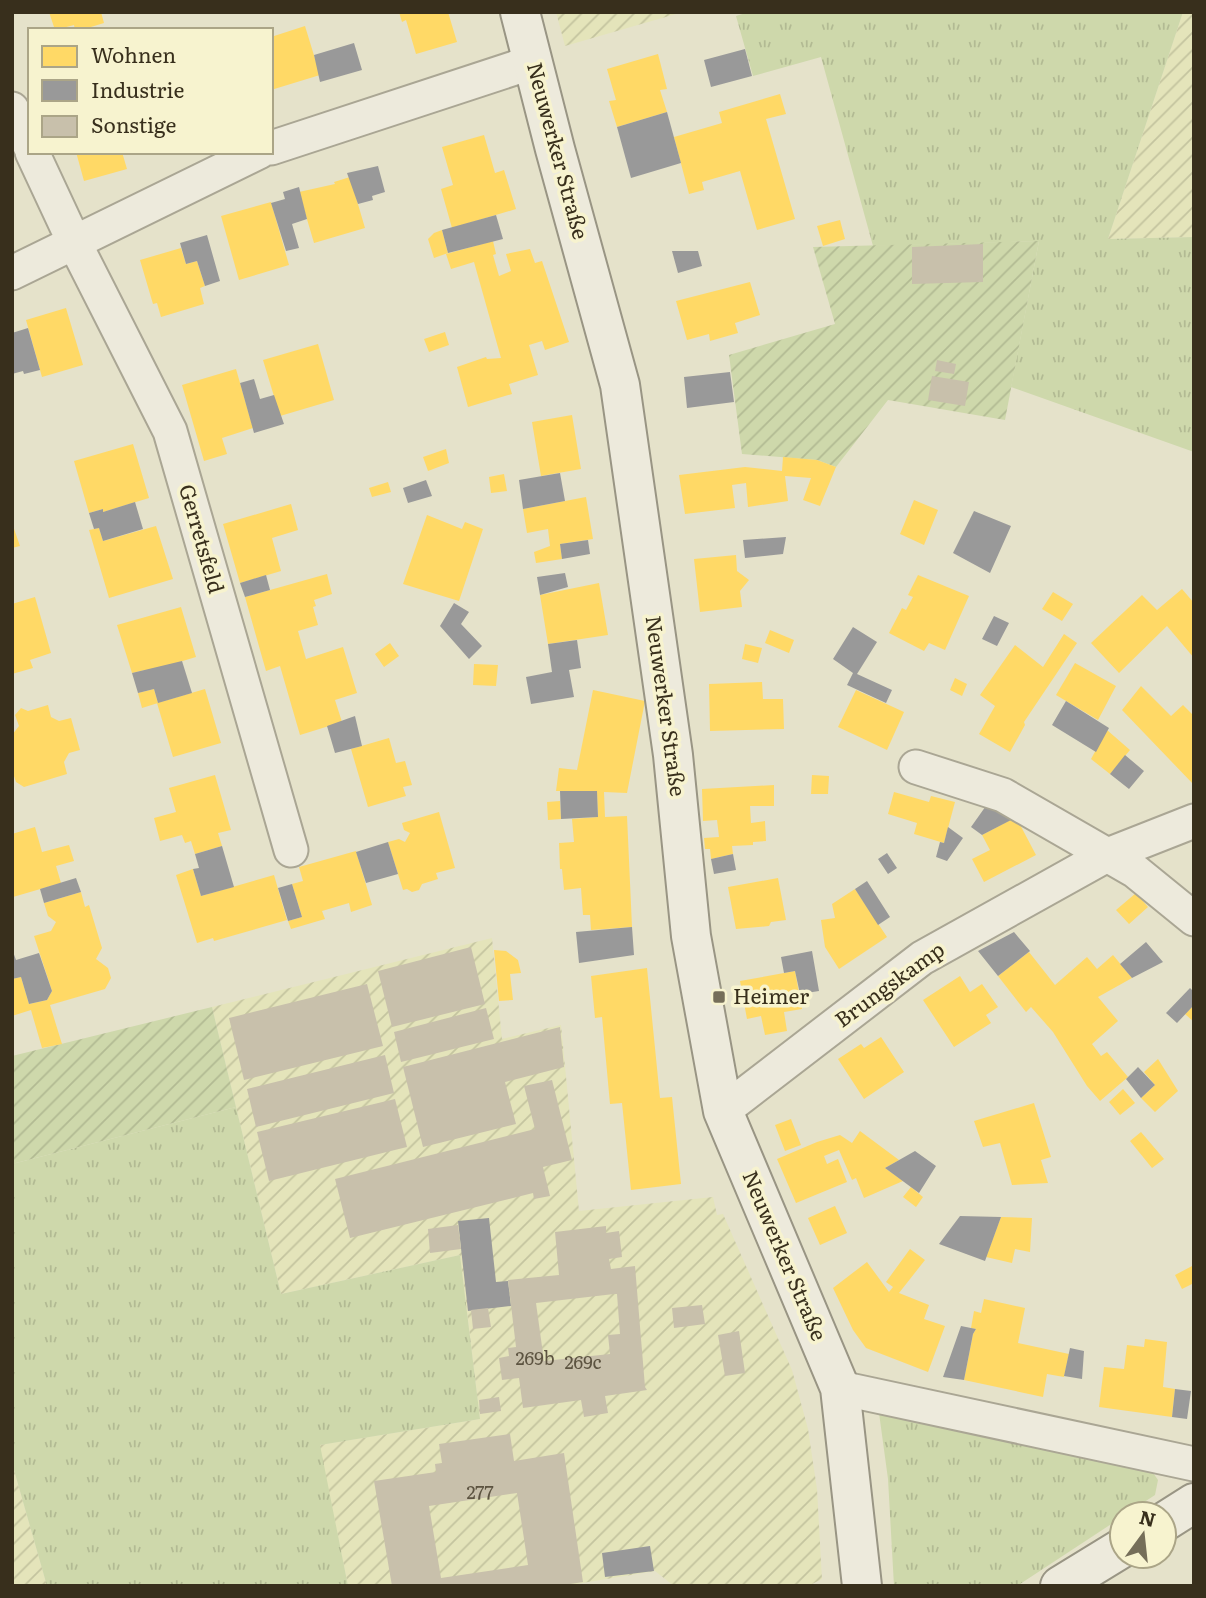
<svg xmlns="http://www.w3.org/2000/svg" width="1206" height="1598" viewBox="0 0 1206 1598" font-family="Literata,serif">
  <defs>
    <pattern id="farmland-furrows" width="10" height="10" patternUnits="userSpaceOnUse" patternTransform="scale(1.75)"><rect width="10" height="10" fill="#e4e4ba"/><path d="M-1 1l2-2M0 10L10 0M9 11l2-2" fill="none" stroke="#c4c49f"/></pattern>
    <pattern id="grass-tufts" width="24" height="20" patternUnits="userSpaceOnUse" patternTransform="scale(1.75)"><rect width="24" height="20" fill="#ced8ab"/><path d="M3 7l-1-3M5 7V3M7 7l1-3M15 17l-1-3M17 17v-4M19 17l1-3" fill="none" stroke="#b2ba93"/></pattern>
    <pattern id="garden-furrows" width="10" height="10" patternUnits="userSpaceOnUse" patternTransform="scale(1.75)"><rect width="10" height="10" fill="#ced8ab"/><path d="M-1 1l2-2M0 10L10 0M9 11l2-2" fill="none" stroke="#b2ba93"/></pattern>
  </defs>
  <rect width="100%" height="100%" fill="#e5e2ca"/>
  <path fill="url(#farmland-furrows)" d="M 556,12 L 683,12 L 565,46 Z
    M 1183,12 L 1194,12 L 1194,237 L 1108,239 Z
    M 492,938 L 502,1039 L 561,1025 L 579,1211 L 713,1197 L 717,1215 L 723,1214 L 792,1370 L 808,1429 L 817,1489 L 822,1579 L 812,1584 L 674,1586 L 655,1571 L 564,1586 L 348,1586 L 319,1445 L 480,1419 L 460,1255 L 281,1294 L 212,1007 Z
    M 12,1463 L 47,1586 L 12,1586 Z"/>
  <path fill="url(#grass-tufts)" d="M 749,12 L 1183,12 L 1108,239 L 1194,237 L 1194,452 L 1011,387 L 1039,241 L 873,246 L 821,57 L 753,76 L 736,16 Z
    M 236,1107 L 281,1294 L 460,1255 L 480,1419 L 320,1445 L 348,1586 L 47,1586 L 12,1463 L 12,1164 Z
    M 879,1413 L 1145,1461 L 1158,1480 L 1155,1495 L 1126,1514 L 1122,1514 L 1122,1517 L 1017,1586 L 894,1586 L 888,1479 Z"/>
  <path fill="url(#garden-furrows)" d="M 1039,241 L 1005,420 L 888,400 L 836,467 L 817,460 L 742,454 L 729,355 L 835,324 L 813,247 Z
    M 212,1007 L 236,1107 L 12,1164 L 12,1056 Z"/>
  <path fill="#ffd966" d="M 49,12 L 101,12 L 104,23 L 81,30 L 75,30 L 74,25 L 55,30 Z
    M 399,12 L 448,12 L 457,42 L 416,54 L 406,20 L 402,22 Z
    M 305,26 L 320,75 L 271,90 L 271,37 Z
    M 658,54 L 667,89 L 660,90 L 667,112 L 617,127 L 609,101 L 616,100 L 607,69 Z
    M 780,94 L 786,114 L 766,119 L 795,219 L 757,230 L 740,171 L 702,182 L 704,190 L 689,194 L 674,137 L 722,123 L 719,112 Z
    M 484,135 L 495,173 L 504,170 L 516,209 L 452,228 L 441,189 L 453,185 L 442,147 Z
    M 76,152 L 122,152 L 127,169 L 84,181 Z
    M 350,177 L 365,228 L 314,243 L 299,192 L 335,184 L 334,182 Z
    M 271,202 L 289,265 L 239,280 L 221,216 Z
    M 840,220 L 845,239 L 823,246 L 817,226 Z
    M 442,230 L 448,253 L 434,258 L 428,239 L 434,233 Z
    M 493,241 L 496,254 L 493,255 L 499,276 L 511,271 L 506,254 L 530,249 L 535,263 L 542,261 L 569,342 L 545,350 L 542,341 L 529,345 L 538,375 L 509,384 L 512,394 L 468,407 L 457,367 L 486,357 L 487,359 L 501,358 L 474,262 L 451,269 L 446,254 Z
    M 181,248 L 186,264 L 197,261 L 205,286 L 200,288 L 204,304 L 161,317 L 157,303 L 153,304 L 140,260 Z
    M 750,282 L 760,315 L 735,323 L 738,333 L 710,341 L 709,334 L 687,340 L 676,301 Z
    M 66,308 L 83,365 L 42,377 L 26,320 Z
    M 445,332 L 449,345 L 429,352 L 424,339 Z
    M 318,344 L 334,400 L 280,416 L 263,360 Z
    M 236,369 L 253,428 L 222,438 L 227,454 L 204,461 L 182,385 Z
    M 572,415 L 581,469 L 541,476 L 532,422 Z
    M 133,444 L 149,498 L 103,512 L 103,509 L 89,513 L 74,461 Z
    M 446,449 L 449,463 L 428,471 L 423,457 Z
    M 783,457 L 817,460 L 836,467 L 820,506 L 803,500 L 811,478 L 785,476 L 788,501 L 748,507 L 746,483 L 732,485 L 735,508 L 685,514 L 679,475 L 745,467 L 782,471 Z
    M 504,474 L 507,491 L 491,493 L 489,477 Z
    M 388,482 L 391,492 L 372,497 L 369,488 Z
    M 586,497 L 593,539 L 560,544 L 562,559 L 536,563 L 534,552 L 550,546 L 548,529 L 527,533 L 523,509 Z
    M 914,500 L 938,510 L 924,545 L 900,534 Z
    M 291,504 L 298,530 L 272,538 L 281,571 L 240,583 L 223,524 Z
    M 427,515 L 462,529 L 465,522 L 483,529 L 459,601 L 403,584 Z
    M 12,523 L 20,546 L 12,548 Z
    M 156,526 L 173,579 L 109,598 L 89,530 L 99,528 L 103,541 Z
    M 736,555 L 737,571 L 749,580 L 740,591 L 742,607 L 700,612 L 694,559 Z
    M 327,574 L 332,594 L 314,600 L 316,606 L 313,607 L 318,625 L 298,631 L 306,659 L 343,647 L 357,693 L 335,700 L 342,722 L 300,735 L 280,666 L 266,671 L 245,597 Z
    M 918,575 L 969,596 L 945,650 L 929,643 L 924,651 L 889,633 L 902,608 L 906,610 L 913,597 L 908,595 Z
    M 599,583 L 608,635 L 548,644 L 540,595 Z
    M 1182,589 L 1194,603 L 1194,658 L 1167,626 L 1119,673 L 1091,643 L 1142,595 L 1157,610 Z
    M 1053,592 L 1073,604 L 1062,621 L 1042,609 Z
    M 35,597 L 51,653 L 30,660 L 33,668 L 12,674 L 12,604 Z
    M 181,607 L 196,657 L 146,672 L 145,670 L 132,673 L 117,625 Z
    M 770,630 L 794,640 L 789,653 L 765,643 Z
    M 1064,634 L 1077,643 L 1024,722 L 1025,725 L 1010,752 L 979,734 L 995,706 L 980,695 L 1015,645 L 1043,667 Z
    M 390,643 L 399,656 L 384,667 L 375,654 Z
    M 745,644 L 762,648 L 758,663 L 742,659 Z
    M 1075,663 L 1116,686 L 1098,720 L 1056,695 Z
    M 474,664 L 498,665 L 496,686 L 473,685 Z
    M 955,678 L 967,684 L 962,696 L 950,690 Z
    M 762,682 L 763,699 L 783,699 L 784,729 L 710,731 L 709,684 Z
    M 1141,686 L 1171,716 L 1183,705 L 1194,716 L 1194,785 L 1122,710 Z
    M 154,689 L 158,703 L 142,708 L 138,693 Z
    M 205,689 L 221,743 L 173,757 L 157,703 Z
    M 593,690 L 645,701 L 627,793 L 604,792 L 605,817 L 627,816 L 632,927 L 591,930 L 590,915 L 583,915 L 581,888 L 564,890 L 562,869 L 560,869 L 559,843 L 574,842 L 572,819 L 598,817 L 597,791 L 556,791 L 559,768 L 577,770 Z
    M 856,690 L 904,712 L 887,750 L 838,727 Z
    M 48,705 L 51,717 L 59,721 L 71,718 L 80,750 L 69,753 L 64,762 L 67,774 L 24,787 L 16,782 L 12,770 L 12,735 L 19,726 L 15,715 L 21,708 L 28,711 Z
    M 1107,730 L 1130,750 L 1110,774 L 1091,759 Z
    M 389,738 L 396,763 L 405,761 L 412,785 L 403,787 L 406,796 L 368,807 L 351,749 Z
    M 215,775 L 231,830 L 218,833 L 222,846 L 195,854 L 191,841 L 185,843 L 182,835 L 160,841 L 154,818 L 176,812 L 169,788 Z
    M 812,775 L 829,776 L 828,794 L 811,794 Z
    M 774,785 L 774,806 L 750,806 L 751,823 L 765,821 L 766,841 L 753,842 L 753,845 L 732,846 L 733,854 L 711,859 L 710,849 L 705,849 L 704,838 L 719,837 L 717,820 L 703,821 L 702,789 Z
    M 894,792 L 929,802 L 931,796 L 955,802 L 944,843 L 914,834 L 917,823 L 888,814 Z
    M 560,801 L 561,819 L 548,820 L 547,802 Z
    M 439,812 L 455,868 L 436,873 L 438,879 L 422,884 L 419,890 L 412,892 L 407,889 L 403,890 L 388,842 L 399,839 L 405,842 L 410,833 L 404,830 L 402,823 Z
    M 1016,817 L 1036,855 L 984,882 L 972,859 L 990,850 L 982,835 Z
    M 35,827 L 42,852 L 69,845 L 74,861 L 56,866 L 61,883 L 13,897 L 12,834 Z
    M 356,851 L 372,905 L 351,912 L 349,903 L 322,911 L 325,919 L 291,929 L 288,921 L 302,917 L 292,884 L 303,881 L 299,867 Z
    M 193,869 L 201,896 L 274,875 L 287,920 L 214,941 L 213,938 L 197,943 L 176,875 Z
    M 778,878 L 786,920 L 771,922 L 769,926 L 736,929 L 728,887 Z
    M 855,889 L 887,937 L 839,969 L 825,947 L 821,920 L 835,918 L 832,904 Z
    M 81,892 L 85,907 L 89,905 L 102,948 L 96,959 L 108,968 L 111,978 L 105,989 L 50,1005 L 62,1044 L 42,1048 L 31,1010 L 12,1016 L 12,979 L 21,977 L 29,1004 L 47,1000 L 52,991 L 34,936 L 51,931 L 56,922 L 48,916 L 44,903 Z
    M 1136,893 L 1148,907 L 1129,924 L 1116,910 Z
    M 494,950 L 506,951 L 518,960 L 521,973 L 510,974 L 513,1000 L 499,1001 Z
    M 1029,952 L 1055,985 L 1087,957 L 1097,969 L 1113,955 L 1132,978 L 1098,997 L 1118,1021 L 1092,1044 L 1101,1056 L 1107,1052 L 1128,1077 L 1100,1101 L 1087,1086 L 1053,1032 L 1031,1007 L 1026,1012 L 998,976 Z
    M 647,968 L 660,1098 L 672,1097 L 681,1184 L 631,1190 L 622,1103 L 610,1104 L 602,1017 L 595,1018 L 591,976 Z
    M 795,971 L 802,1009 L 784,1012 L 787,1031 L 765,1035 L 761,1016 L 747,1019 L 740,981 Z
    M 960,976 L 970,992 L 982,984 L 998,1007 L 986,1015 L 991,1023 L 954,1047 L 923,1000 Z
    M 1194,1005 L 1194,1022 L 1185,1014 Z
    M 881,1037 L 904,1072 L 864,1099 L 838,1059 L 861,1044 L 864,1048 Z
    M 1158,1059 L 1178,1091 L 1155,1112 L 1141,1098 L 1155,1085 L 1144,1072 Z
    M 1123,1089 L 1135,1103 L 1120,1115 L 1109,1102 Z
    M 1034,1103 L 1051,1157 L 1041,1160 L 1048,1183 L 1012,1185 L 1000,1143 L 983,1147 L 974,1121 Z
    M 791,1119 L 801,1145 L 785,1151 L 775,1125 Z
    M 860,1131 L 899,1160 L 885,1168 L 903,1181 L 864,1198 L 856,1178 L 852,1180 L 839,1150 L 824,1156 L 827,1164 L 838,1159 L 847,1182 L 796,1203 L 777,1159 L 817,1142 L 840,1135 L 852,1143 Z
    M 1141,1132 L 1164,1159 L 1152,1168 L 1130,1141 Z
    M 911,1187 L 923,1197 L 916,1207 L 903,1197 Z
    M 835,1206 L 847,1233 L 820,1245 L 808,1218 Z
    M 1001,1217 L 1032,1218 L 1030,1252 L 1015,1249 L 1012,1263 L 986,1257 Z
    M 910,1249 L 925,1260 L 899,1293 L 929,1305 L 924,1319 L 945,1326 L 928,1372 L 866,1348 L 853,1330 L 833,1288 L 867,1262 L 889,1292 L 893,1287 L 886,1282 Z
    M 1194,1265 L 1194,1283 L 1182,1289 L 1175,1275 Z
    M 984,1299 L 1025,1308 L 1018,1343 L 1069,1354 L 1064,1377 L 1047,1374 L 1043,1397 L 964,1380 L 973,1334 L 976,1329 L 971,1328 L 974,1311 L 981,1313 Z
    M 1145,1339 L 1167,1342 L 1163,1387 L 1175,1389 L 1172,1417 L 1099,1407 L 1104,1367 L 1124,1369 L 1127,1345 L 1144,1347 Z"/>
  <path fill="#999" d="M 354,43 L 362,70 L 320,82 L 314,55 Z
    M 745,49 L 752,76 L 711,87 L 704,60 Z
    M 667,112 L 681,163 L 631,178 L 617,127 Z
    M 378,166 L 385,192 L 372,196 L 373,200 L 358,204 L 347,173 Z
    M 299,187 L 307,219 L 292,224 L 299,248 L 286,251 L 271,203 L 285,199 L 283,192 Z
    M 496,215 L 503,239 L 448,253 L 442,230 Z
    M 207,235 L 220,281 L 205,286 L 197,261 L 186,264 L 180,243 Z
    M 672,251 L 698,251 L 702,266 L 678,273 Z
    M 28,328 L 40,370 L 24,374 L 23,371 L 12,374 L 12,333 Z
    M 730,372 L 734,402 L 687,408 L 684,377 Z
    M 254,379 L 260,399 L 274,395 L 284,424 L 254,433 L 240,383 Z
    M 560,473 L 565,501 L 523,509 L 519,480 Z
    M 426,480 L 432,496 L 408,503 L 403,488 Z
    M 135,502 L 143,529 L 103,541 L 99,528 L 94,529 L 89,513 L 103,509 L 103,512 Z
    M 974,511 L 1011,526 L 990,573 L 953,553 Z
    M 786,537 L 783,554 L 745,558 L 743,540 Z
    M 588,540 L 590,554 L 562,559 L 560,544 Z
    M 565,573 L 568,587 L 540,595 L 537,577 Z
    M 266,575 L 270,590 L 245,597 L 240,583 Z
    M 454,603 L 469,612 L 461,624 L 482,646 L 469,659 L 440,626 Z
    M 994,616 L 1009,623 L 997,646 L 982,639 Z
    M 853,627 L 877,642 L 857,674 L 892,690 L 886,703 L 847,685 L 853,673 L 833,659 Z
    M 577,640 L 581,668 L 569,670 L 574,697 L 531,704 L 526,677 L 552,672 L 548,644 Z
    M 182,661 L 192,693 L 158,703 L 154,689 L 138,693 L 132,673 Z
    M 1066,701 L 1109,728 L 1096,752 L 1052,725 Z
    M 355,716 L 362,746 L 335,753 L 327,726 Z
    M 1125,755 L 1144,771 L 1129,789 L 1110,774 Z
    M 560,791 L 597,791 L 598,817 L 561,819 Z
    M 988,803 L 1013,819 L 982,835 L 971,827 Z
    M 948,827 L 963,838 L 947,861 L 936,857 L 940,842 L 944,843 Z
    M 388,842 L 398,874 L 366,883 L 356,852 Z
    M 222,846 L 234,887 L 201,896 L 193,869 L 199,868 L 195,854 Z
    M 887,853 L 897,868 L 888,874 L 878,859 Z
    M 733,854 L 736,870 L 714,874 L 711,859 Z
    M 76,878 L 81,892 L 44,903 L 40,889 Z
    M 867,881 L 890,917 L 878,925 L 855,889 Z
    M 292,884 L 302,917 L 288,921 L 278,888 Z
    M 632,927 L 634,955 L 579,963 L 576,932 Z
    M 1014,932 L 1030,951 L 998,976 L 978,951 Z
    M 1146,942 L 1163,962 L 1132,978 L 1120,964 Z
    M 12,949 L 16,960 L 39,953 L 52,991 L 47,1000 L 29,1004 L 21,977 L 12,979 Z
    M 812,951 L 819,991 L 800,994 L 795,971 L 784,973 L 781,957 Z
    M 1190,988 L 1194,992 L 1194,1005 L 1177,1023 L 1166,1013 Z
    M 1138,1067 L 1155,1085 L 1141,1098 L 1126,1079 Z
    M 915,1151 L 936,1166 L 919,1193 L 885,1168 Z
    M 960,1216 L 1001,1217 L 985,1261 L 939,1244 Z
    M 489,1218 L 496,1282 L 508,1281 L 511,1306 L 468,1311 L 458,1221 Z
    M 961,1326 L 976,1329 L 973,1334 L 964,1380 L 943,1377 Z
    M 1070,1348 L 1084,1351 L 1082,1379 L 1064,1376 Z
    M 1175,1389 L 1191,1391 L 1187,1419 L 1172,1417 Z
    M 650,1546 L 654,1571 L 605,1577 L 602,1553 Z"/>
  <path fill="#c8c0ab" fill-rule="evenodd" d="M 983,244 L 983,282 L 912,284 L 912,247 Z
    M 937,360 L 956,364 L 954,374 L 935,371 Z
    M 932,376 L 969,382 L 965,406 L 928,400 Z
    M 471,947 L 485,1004 L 392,1027 L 378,971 Z
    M 367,984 L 383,1046 L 244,1080 L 229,1018 Z
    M 486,1008 L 494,1039 L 401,1062 L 394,1032 Z
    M 560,1027 L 564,1067 L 505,1082 L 516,1124 L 423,1147 L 403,1067 Z
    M 385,1055 L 394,1093 L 256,1127 L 247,1089 Z
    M 552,1080 L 572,1160 L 543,1167 L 550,1196 L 534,1199 L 533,1193 L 350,1238 L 335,1179 L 535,1129 L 524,1086 Z
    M 395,1099 L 407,1147 L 269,1181 L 257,1132 Z
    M 458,1225 L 461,1249 L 430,1253 L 428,1229 Z
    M 606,1226 L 606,1233 L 619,1231 L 622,1257 L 609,1259 L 611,1269 L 635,1266 L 645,1387 L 647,1390 L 605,1396 L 608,1413 L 584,1417 L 581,1400 L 523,1408 L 519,1378 L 502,1380 L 499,1358 L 509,1356 L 508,1348 L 516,1347 L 508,1280 L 559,1275 L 555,1232 ZM 614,1294 L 617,1294 L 620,1334 L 608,1335 L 610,1354 L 544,1361 L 536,1303 Z
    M 702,1305 L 705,1324 L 674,1328 L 672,1308 Z
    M 488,1308 L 491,1327 L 473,1329 L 471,1310 Z
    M 739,1331 L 745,1373 L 725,1376 L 718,1335 Z
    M 499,1397 L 501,1411 L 480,1414 L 479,1400 Z
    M 510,1434 L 514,1461 L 564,1453 L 583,1582 L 558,1586 L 392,1586 L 374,1481 L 436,1472 L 435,1464 L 442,1463 L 439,1444 ZM 517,1493 L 528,1565 L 441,1578 L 429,1506 Z"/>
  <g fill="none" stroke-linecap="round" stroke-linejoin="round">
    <g stroke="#aaa694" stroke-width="37">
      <path id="street" d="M 12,109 L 30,146
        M 271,148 L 533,62
        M 32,152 L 74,242 L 170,431 L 291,850
        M 12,273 L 259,152
        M 916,767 L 1003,795 L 1135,871 L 1194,919
        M 723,1111 L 922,958 L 1105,856 L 1194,821
        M 840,1388 L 1194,1464"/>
    </g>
    <g stroke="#999584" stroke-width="42">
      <path id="secondary" d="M 520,12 L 555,149 L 620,385 L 673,755 L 691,936 L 723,1111 L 840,1388 L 862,1586
        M 1164,1522 L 1194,1503
        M 1060,1586 L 1122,1548"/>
    </g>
    <use href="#street" stroke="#edeadc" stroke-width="33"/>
    <use href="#secondary" stroke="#edeadc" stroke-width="38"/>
  </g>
  <rect fill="#756e59" stroke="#f7f3cf" stroke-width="2.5" x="712" y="990" width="14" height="14" rx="3.5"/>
  <g text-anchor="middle" stroke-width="7" stroke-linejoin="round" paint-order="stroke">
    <g font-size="18" fill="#5c5340">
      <text x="535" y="1365">269b</text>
      <text x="583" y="1369">269c</text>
      <text x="480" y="1499">277</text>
    </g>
    <g font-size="21" fill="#382f1c" stroke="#f7f3cf">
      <text transform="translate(557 151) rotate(75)" y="7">Neuwerker Straße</text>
      <text transform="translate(201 539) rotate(74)" y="7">Gerretsfeld</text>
      <text transform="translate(665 706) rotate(82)" y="7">Neuwerker Straße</text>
      <text transform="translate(890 985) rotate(-36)" y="7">Brungskamp</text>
      <text transform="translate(784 1256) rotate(67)" y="7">Neuwerker Straße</text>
    </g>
    <g font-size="21" fill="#382f1c" stroke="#f7f3cf" text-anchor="start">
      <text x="733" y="1004">Heimer</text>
    </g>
  </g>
  <rect width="1206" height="1598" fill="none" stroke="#382f1c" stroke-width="28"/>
  <rect x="28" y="28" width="245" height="126" fill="#f7f3cf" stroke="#aba587" stroke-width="2"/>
  <rect x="42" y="46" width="35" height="21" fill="#ffd966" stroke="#aba587" stroke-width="2"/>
  <text x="91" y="63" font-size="21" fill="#382f1c">Wohnen</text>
  <rect x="42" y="80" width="35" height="21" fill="#999999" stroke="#aba587" stroke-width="2"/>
  <text x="91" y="98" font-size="21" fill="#382f1c">Industrie</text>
  <rect x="42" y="116" width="35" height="21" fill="#c8c0ab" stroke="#aba587" stroke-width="2"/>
  <text x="91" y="133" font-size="21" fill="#382f1c">Sonstige</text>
  <g transform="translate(1143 1535) rotate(15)"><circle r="33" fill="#f7f3cf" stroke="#aba587" stroke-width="2"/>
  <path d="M0-5L12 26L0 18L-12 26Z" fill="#756e59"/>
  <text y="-10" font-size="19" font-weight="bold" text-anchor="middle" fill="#382f1c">N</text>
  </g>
</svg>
